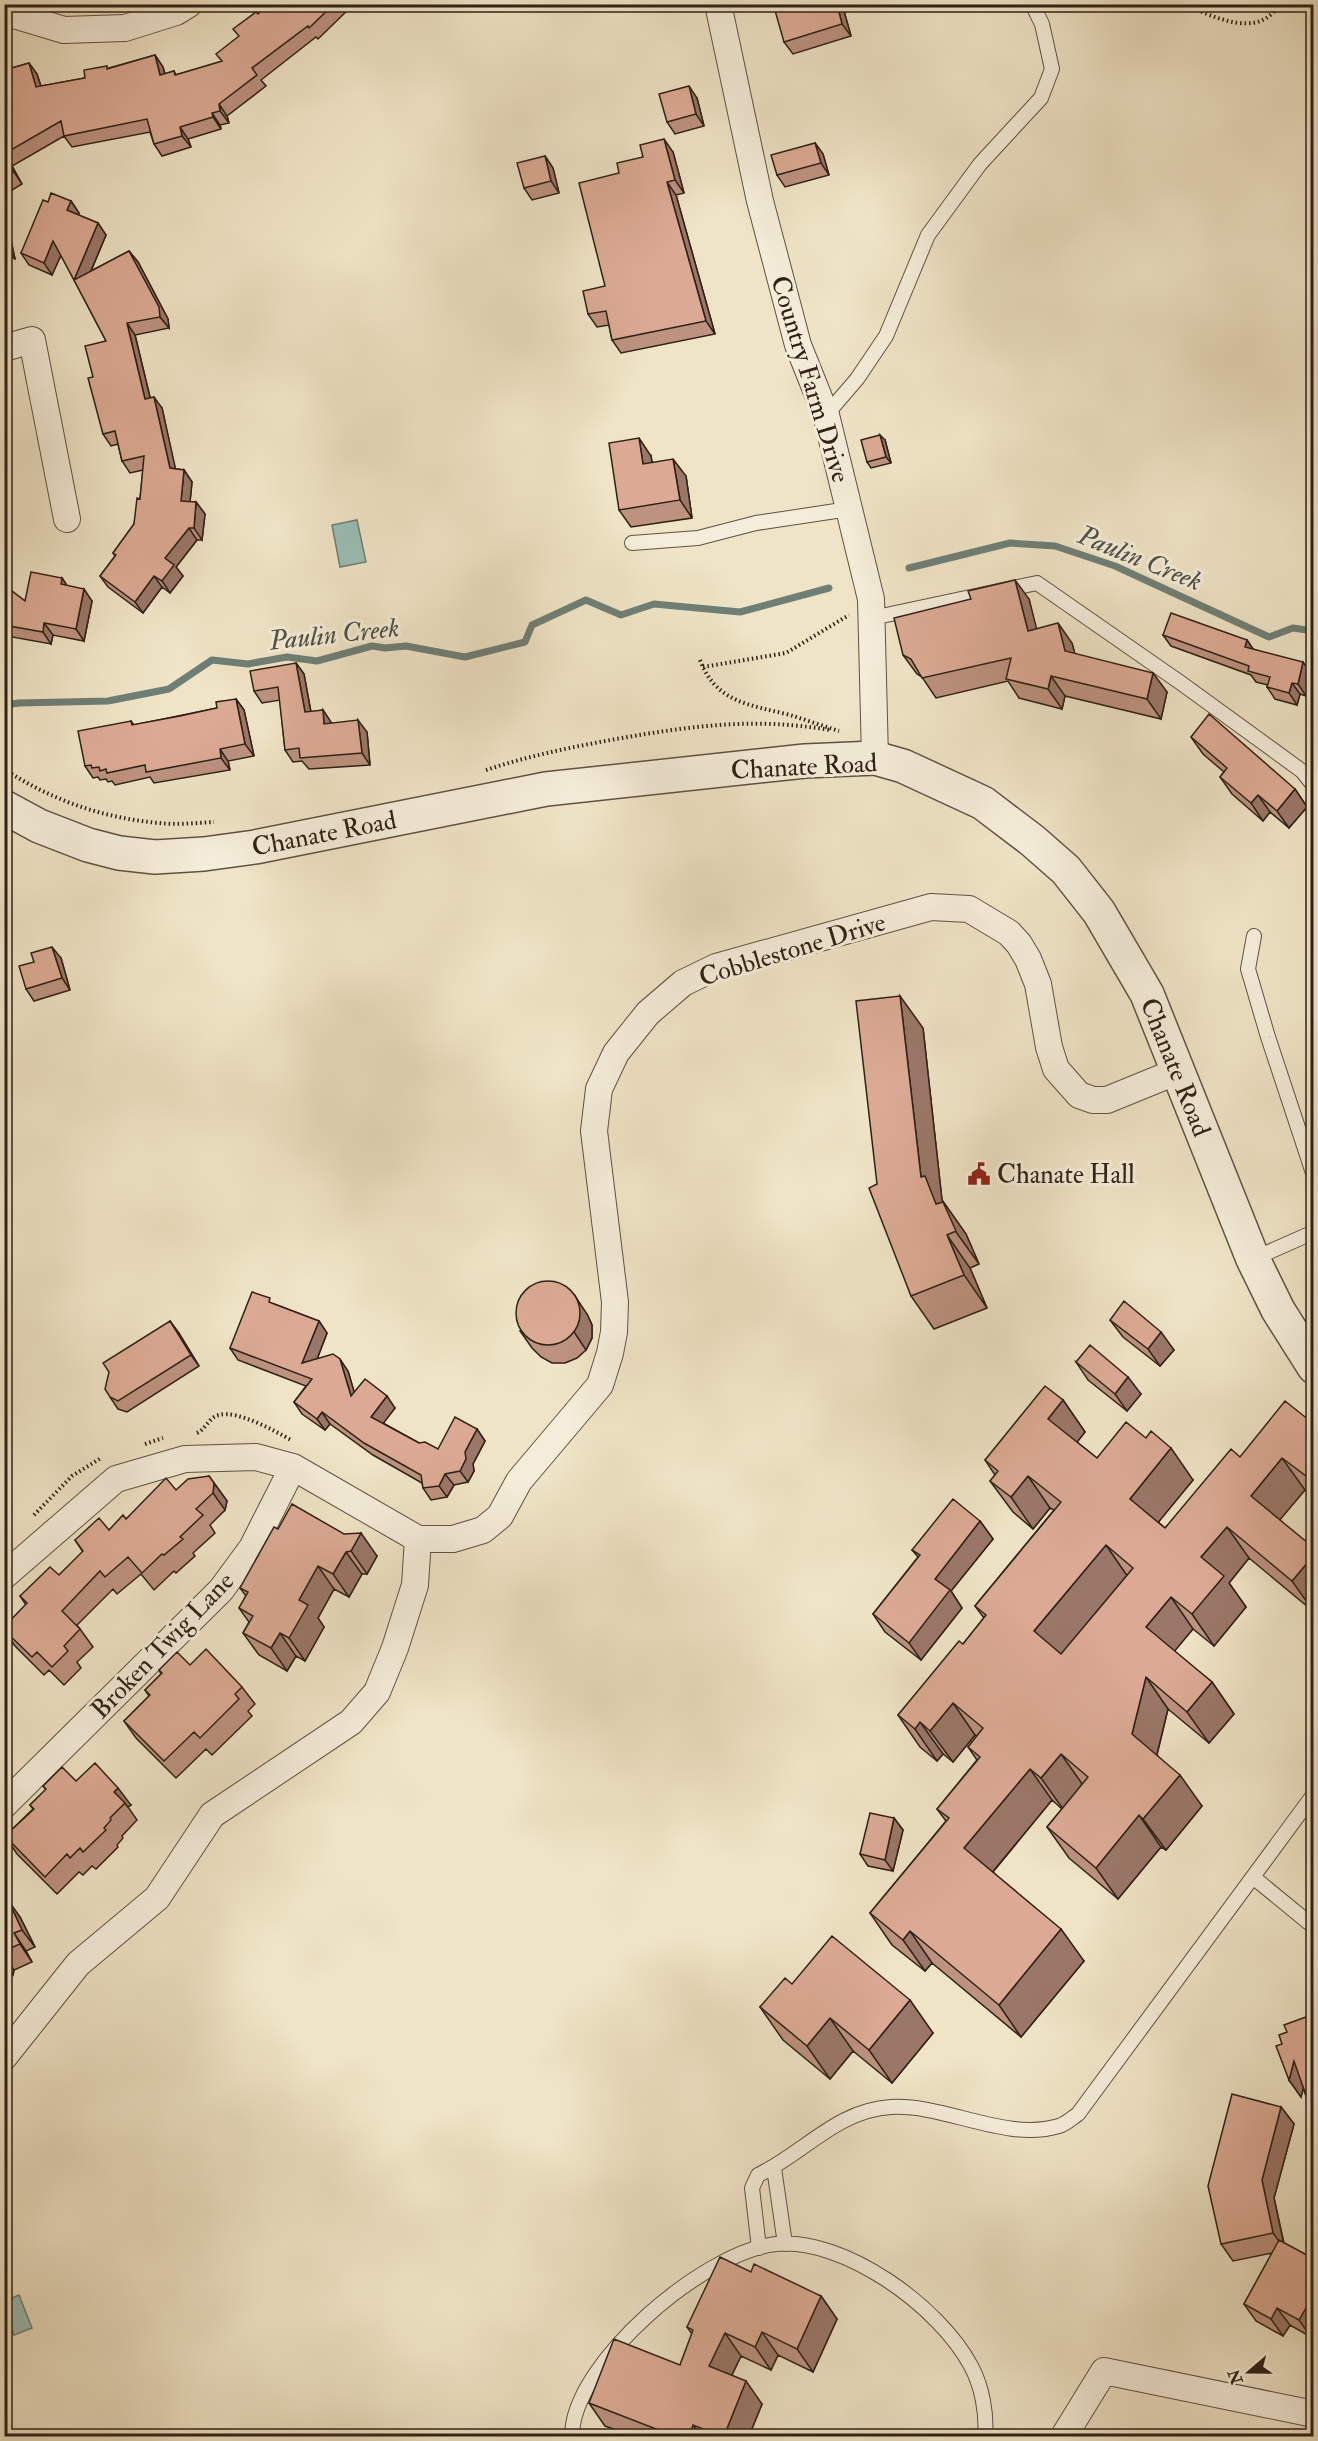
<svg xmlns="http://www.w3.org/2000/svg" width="1318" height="2441" viewBox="0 0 1318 2441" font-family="'IM FELL Double Pica',serif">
  <rect width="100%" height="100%" fill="#efe4c6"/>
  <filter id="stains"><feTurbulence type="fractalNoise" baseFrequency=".00333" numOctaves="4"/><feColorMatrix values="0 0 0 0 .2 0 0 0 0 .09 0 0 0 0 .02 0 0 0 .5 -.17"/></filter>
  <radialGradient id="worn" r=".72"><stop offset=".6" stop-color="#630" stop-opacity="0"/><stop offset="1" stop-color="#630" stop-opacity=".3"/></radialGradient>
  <path fill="#9abeb6" stroke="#6f7f76" stroke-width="1.5" d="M 357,520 L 366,562 L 340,567 L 332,525 Z
    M 19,2295 L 32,2328 L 14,2335 L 5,2312 L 5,2301 Z"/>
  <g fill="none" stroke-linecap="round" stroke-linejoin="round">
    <path stroke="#6f7f76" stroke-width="7" d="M 909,568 L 1010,543 L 1055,546 L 1115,566 L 1269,637 L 1293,628 L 1314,631
      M 4,705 L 19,703 L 108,701 L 169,689 L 212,660 L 248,664 L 287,657 L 317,661 L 372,646 L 385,648 L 406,646 L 465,657 L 525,642 L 532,625 L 586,600 L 621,615 L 654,604 L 740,612 L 829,588"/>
    <g stroke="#5e5242" stroke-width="16">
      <path id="service" d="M 826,415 L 857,379 L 886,336 L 928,235 L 980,164 L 1041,98 L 1052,69 L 1042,24 L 1032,4
        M 632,543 L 698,538 L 756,523 L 849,509
        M 872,618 L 1037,583 L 1181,683 L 1302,771 L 1314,786
        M 1254,936 L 1248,969 L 1268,1037 L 1314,1176
        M 1253,1259 L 1314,1232
        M 1253,1877 L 1314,1927
        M 774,2168 L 785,2244
        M 759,2248 L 752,2188 L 758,2175 C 803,2154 837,2110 891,2107 C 946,2104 1005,2142 1059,2126 C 1066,2124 1072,2118 1078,2114 L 1314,1794
        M 572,2436 C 572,2363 706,2251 776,2244 C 844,2237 940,2307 971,2366 C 982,2386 987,2414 985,2436"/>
    </g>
    <g stroke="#5e5242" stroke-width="28">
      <path id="minor" d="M 718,4 L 760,201 L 798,345 L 826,415 L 871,599 L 875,758
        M 4,12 L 64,30 L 125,28 L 176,12 L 189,4
        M 4,348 L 32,340 L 67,519
        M 4,1576 L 116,1479 L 185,1459 L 256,1457 L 293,1467 L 418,1539 L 453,1539 L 483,1530 L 500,1516 L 519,1481 L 600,1385 L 610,1353 L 614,1332 L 615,1302 L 594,1131 L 599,1089 L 616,1053 L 648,1013 L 683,983 L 716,967 L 931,907 L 969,909 L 1009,933 L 1019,944 L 1028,959 L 1038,984 L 1049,1047 L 1056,1069 L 1079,1095 L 1093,1100 L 1107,1100 L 1178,1071
        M 4,1805 L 221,1590 L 252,1548 L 293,1467
        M 4,2057 L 78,1964 L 157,1898 L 212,1815 L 351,1722 L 377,1692 L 395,1648 L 415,1585 L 418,1539
        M 1064,2436 L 1104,2371 L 1314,2414"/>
    </g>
    <g stroke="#5e5242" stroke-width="36">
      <path id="tertiary" d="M 4,807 L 39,826 L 88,845 L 119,853 L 155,857 L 204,854 L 255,847 L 546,789 L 805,761 L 875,758 L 903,766 L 983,803 L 1033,841 L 1066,870 L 1099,912 L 1147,994 L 1253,1259 L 1278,1310 L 1314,1367"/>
    </g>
    <path stroke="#2e2116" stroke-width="4" stroke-dasharray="1.5 3" stroke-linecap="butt" d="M 1185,4 C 1212,17 1260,40 1279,4
      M 700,660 C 716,703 751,705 790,715 C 806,720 823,726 839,731
      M 703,667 L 786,653 L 849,615
      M 4,769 C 51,800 103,818 159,823 C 177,825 196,823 214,822
      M 486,770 C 528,756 572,747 616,739 C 691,726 754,717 830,730
      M 197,1433 C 206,1429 209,1417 219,1415 C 238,1410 275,1431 291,1440
      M 145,1444 L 163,1438
      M 34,1515 L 72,1476 L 101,1458"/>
    <use href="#service" stroke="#f5edda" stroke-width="14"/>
    <use href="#minor" stroke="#f5edda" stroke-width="26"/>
    <use href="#tertiary" stroke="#f5edda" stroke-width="33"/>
  </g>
  <path fill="#bd927f" stroke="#2e2116" stroke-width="1.5" d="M 268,4 L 354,4 L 318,39 L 316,37 L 261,80 L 266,86 L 227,116 L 229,123 L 220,125 L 221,129 L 188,139 L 191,147 L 162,156 L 154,144 L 150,132 L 72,147 L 64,136 L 12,166 L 22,184 L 4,195 L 4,69 L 5,70 L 29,63 L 37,74 L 41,86 L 85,78 L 109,68 L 155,55 L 163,67 L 165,74 L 174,71 L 176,75 L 222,62 L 239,37 L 258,14 Z
    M 781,4 L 842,4 L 851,36 L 793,54 L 784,42 Z
    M 697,98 L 704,126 L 675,134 L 667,122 Z
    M 815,143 L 823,154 L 829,175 L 785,187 L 777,175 Z
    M 673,152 L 684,193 L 676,195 L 715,334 L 621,353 L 612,340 L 609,325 L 597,327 L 588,314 L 605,286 L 619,173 Z
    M 545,156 L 553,168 L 559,193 L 532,200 L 524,188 Z
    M 71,201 L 79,213 L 78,215 L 98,223 L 106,235 L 91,271 L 129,251 L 138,262 L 168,319 L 169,328 L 135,335 L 150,397 L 162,408 L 175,469 L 184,470 L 192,482 L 190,502 L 196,502 L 205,514 L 202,540 L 197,540 L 176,567 L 183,576 L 170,593 L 162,587 L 143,613 L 108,587 L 100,576 L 115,556 L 113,553 L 134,524 L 140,499 L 143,470 L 130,473 L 122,461 L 118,444 L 111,446 L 103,434 L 93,377 L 106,341 L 61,255 L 52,275 L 29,265 L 21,253 L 48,202 Z
    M 4,218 L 7,222 L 15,259 L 4,254 Z
    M 885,440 L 891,463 L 871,468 L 867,462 Z
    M 651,456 L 652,462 L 686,476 L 692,518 L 631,527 L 619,510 Z
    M 62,578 L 67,586 L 92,601 L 84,641 L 53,635 L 51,644 L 7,636 L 4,639 L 4,585 L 25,601 Z
    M 1029,599 L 1036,629 L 1072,643 L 1075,654 L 1167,692 L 1161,719 L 1065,696 L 1062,709 L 1019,698 L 1008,681 L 936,698 L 922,677 L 917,674 L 903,655 Z
    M 1163,635 L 1247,640 L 1253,649 L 1311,674 L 1306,696 L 1300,694 L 1297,705 L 1275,699 L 1267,687 L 1268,685 L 1256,682 L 1251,675 L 1171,646 Z
    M 296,663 L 304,674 L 311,712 L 323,710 L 331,723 L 367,732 L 370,765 L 309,769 L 302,761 L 293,762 L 285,750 L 280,700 L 262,703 L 254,691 Z
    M 236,699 L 244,710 L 254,756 L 228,761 L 230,770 L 154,783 L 150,777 L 115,785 L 112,781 L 108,782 L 106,779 L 100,780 L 98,777 L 93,778 L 85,766 L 131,721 L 134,725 L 217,708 Z
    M 1191,737 L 1295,789 L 1307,807 L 1289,828 L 1270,812 L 1263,821 L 1232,794 L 1220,777 L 1224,772 L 1203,754 Z
    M 61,958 L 70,990 L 34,1001 L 26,989 Z
    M 923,1028 L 942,1200 L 966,1234 L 979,1264 L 970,1268 L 987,1308 L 934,1329 L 911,1296 L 877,1184 Z
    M 274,1304 L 319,1321 L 327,1333 L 317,1359 L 348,1371 L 354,1392 L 395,1408 L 383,1423 L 419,1443 L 438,1449 L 477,1429 L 485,1441 L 473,1464 L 474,1471 L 468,1482 L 454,1485 L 447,1497 L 431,1500 L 423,1488 L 422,1483 L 373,1455 L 330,1424 L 325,1430 L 302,1414 L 294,1402 L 306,1386 L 238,1360 L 230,1348 Z
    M 587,1314 L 592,1325 L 592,1338 L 586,1350 L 577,1358 L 565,1363 L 552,1363 L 541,1357 L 532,1348 L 520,1331 Z
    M 1110,1320 L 1174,1350 L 1160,1366 L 1123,1337 Z
    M 170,1321 L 199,1366 L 127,1412 L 118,1409 L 110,1397 Z
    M 1076,1362 L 1141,1394 L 1127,1411 L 1088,1380 Z
    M 1063,1400 L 1085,1432 L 1077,1442 L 1097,1458 L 1193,1480 L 1158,1522 L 1165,1528 L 1240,1457 L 1314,1424 L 1314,1497 L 1305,1490 L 1279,1520 L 1314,1548 L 1314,1612 L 1249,1558 L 1229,1583 L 1246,1607 L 1214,1646 L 1193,1629 L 1174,1651 L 1212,1682 L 1234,1714 L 1209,1743 L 1168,1709 L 1157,1755 L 1202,1806 L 1166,1850 L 1161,1847 L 1118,1899 L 1069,1858 L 1047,1827 L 1062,1809 L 1052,1800 L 993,1872 L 1084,1961 L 1021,2037 L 932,1963 L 925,1971 L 892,1945 L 870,1913 L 946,1821 L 937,1809 L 977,1760 L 968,1747 L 977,1736 L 975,1735 L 953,1762 L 943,1754 L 937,1761 L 920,1747 L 898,1715 L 963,1644 L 984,1618 L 975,1606 L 1054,1510 L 1050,1508 L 1033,1529 L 1013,1512 L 990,1481 L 995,1475 L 985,1460 Z
    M 209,1476 L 227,1501 L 225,1510 L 210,1525 L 215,1533 L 193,1553 L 195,1556 L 176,1573 L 174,1571 L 154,1590 L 141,1574 L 117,1594 L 113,1589 L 77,1625 L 80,1629 L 93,1647 L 77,1662 L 81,1668 L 64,1685 L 49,1670 L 44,1675 L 15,1646 L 4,1631 L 4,1627 L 26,1605 L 20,1596 L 59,1575 L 83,1552 L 75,1540 L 109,1530 L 126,1519 L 176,1490 Z
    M 980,1521 L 993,1539 L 951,1591 L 962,1608 L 921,1660 L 885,1632 L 873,1614 L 918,1557 L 912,1550 Z
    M 278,1529 L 377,1556 L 367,1574 L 362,1574 L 349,1597 L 334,1589 L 318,1618 L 324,1627 L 305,1661 L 296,1656 L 287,1671 L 259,1655 L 243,1633 L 249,1622 L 239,1608 L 246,1596 L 240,1588 Z
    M 190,1665 L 242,1687 L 255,1704 L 248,1711 L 252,1716 L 212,1755 L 206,1749 L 176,1778 L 136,1738 L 124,1721 L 149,1696 L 145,1690 L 161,1674 L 159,1670 Z
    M 76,1781 L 131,1805 L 128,1807 L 137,1820 L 122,1836 L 123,1838 L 117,1845 L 118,1847 L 96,1869 L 92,1866 L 83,1875 L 79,1872 L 57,1894 L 17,1854 L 5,1836 L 33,1809 L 30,1805 L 46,1790 L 43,1786 Z
    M 894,1818 L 903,1830 L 893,1871 L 868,1866 L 860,1854 Z
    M 4,1901 L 20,1917 L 35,1947 L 26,1951 L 32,1962 L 14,1970 L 13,1975 L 5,1979 L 4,1979 Z
    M 792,1984 L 933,2033 L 892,2083 L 853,2051 L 830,2079 L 783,2040 L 760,2007 Z
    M 1306,2017 L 1314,2027 L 1314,2109 L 1308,2101 L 1303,2088 L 1301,2097 L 1289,2080 L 1282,2044 L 1287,2032 Z
    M 1281,2107 L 1294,2124 L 1274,2198 L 1284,2243 L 1314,2259 L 1314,2333 L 1311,2337 L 1290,2325 L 1283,2336 L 1256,2321 L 1244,2304 L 1272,2253 L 1233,2261 L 1221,2244 Z
    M 751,2272 L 821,2296 L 837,2319 L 813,2372 L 778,2355 L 771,2370 L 741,2356 L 732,2375 L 762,2404 L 749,2436 L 633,2436 L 605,2426 L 589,2403 L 680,2365 L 692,2334 L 687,2327 Z"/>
  <path fill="#9a7768" stroke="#2e2116" stroke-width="1.5" d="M 837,4 L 842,4 L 851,36 L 842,24 Z
    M 155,55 L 163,67 L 168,87 L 160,75 Z
    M 29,63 L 37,74 L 45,99 L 36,87 Z
    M 689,86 L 697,98 L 704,126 L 696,114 Z
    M 219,104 L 227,116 L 229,123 L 220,111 Z
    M 212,113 L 220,125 L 221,129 L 213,117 Z
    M 180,127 L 188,139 L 191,147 L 182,136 Z
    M 664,139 L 673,152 L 684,193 L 675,180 Z
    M 815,143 L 823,154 L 829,175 L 821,163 Z
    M 4,156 L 12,166 L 22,184 L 14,172 Z
    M 545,156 L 553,168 L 559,193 L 551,181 Z
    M 667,182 L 676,195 L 715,334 L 706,321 Z
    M 71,201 L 79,213 L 76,222 L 67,210 Z
    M 4,218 L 7,222 L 15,259 L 7,247 L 4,235 Z
    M 98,223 L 106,235 L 82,292 L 74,280 Z
    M 53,241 L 62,253 L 52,275 L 44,263 Z
    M 129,251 L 138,262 L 168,319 L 169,328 L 160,317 Z
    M 127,323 L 135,335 L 153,410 L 145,399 Z
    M 154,397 L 162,408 L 178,480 L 170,468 Z
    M 880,435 L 885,440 L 891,463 L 886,457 Z
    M 639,438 L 651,456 L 655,481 L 643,464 Z
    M 673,459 L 686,476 L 692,518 L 680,500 Z
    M 184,470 L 192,482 L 189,512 L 181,501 Z
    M 196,502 L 205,514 L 202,540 L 194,528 Z
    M 189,528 L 197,540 L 176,567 L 183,576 L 170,593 L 162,581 L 165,558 Z
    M 154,576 L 162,587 L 143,613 L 135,602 Z
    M 62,578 L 70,590 L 61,584 Z
    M 1015,580 L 1029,599 L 1042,650 L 1028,631 Z
    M 84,589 L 92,601 L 84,641 L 76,629 Z
    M 44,623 L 53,635 L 51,644 L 43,632 Z
    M 1058,623 L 1072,643 L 1079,671 L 1065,651 Z
    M 1247,640 L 1255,652 L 1245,647 Z
    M 1303,662 L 1311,674 L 1306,696 L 1298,684 Z
    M 296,663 L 304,674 L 313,724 L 305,712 Z
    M 1153,673 L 1167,692 L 1161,719 L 1147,699 Z
    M 1051,676 L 1065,696 L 1062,709 L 1048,689 Z
    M 1292,683 L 1300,694 L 1297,705 L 1289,693 Z
    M 236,699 L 244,710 L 254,756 L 245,744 Z
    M 323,710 L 331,722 L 332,736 L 324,724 Z
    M 358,720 L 367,732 L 370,765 L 362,753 Z
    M 220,749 L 228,761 L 230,770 L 221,758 Z
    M 1295,789 L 1307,807 L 1289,828 L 1277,811 Z
    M 1258,795 L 1270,812 L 1263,821 L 1251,803 Z
    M 52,947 L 61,958 L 70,990 L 62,978 Z
    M 900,996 L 923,1028 L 942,1200 L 966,1234 L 979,1264 L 936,1204 L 921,1177 Z
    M 947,1235 L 970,1268 L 987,1308 L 964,1275 Z
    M 575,1296 L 587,1314 L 592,1325 L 592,1338 L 586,1350 L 574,1332 Z
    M 170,1321 L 179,1333 L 199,1366 L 191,1355 Z
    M 319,1321 L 327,1333 L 311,1375 L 302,1363 Z
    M 1161,1332 L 1174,1350 L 1160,1366 L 1148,1349 Z
    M 340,1359 L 348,1371 L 359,1408 L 351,1396 Z
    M 1128,1377 L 1141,1394 L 1127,1411 L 1115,1394 Z
    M 387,1396 L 395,1408 L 379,1429 L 371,1417 Z
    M 1063,1400 L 1085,1432 L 1070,1451 L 1048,1419 Z
    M 322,1412 L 330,1424 L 325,1430 L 317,1419 Z
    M 477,1429 L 485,1441 L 473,1464 L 474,1471 L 468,1482 L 460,1471 L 465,1452 Z
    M 1171,1448 L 1193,1480 L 1152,1530 L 1130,1499 Z
    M 1282,1458 L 1305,1490 L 1273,1528 L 1251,1496 Z
    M 445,1474 L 454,1485 L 447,1497 L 439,1486 Z
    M 1028,1476 L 1050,1508 L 1033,1529 L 1011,1497 Z
    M 214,1483 L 227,1501 L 225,1510 L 213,1493 Z
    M 980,1521 L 993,1539 L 951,1591 L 962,1608 L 921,1660 L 909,1643 L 935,1579 Z
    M 1227,1527 L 1249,1558 L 1229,1583 L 1246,1607 L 1214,1646 L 1192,1614 L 1201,1557 Z
    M 361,1533 L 377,1556 L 367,1574 L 351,1551 Z
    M 1106,1545 L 1128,1577 L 1056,1662 L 1034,1631 Z
    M 346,1552 L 362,1574 L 349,1597 L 333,1574 Z
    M 1314,1555 L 1314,1612 L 1292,1581 Z
    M 318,1566 L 334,1589 L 318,1618 L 324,1627 L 305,1661 L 289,1638 L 299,1600 Z
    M 1171,1597 L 1193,1629 L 1168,1659 L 1146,1627 Z
    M 280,1633 L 296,1656 L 287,1671 L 271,1648 Z
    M 1146,1677 L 1168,1709 L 1154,1766 L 1132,1734 Z
    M 1212,1682 L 1234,1714 L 1209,1743 L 1187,1712 Z
    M 953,1703 L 975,1735 L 953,1762 L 930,1731 Z
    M 920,1722 L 943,1754 L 937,1761 L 915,1729 Z
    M 1061,1754 L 1083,1785 L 1063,1809 L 1041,1778 Z
    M 1030,1769 L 1052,1800 L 986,1880 L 964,1848 Z
    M 1180,1775 L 1202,1806 L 1166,1850 L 1143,1819 Z
    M 118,1788 L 131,1805 L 128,1807 L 114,1792 Z
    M 1139,1815 L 1161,1847 L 1118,1899 L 1096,1868 Z
    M 894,1818 L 903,1830 L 893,1871 L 885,1860 Z
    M 8,1900 L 20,1917 L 35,1947 L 22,1930 Z
    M 1061,1929 L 1084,1961 L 1021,2037 L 999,2005 Z
    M 910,1931 L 932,1963 L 925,1971 L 903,1940 Z
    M 14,1933 L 26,1951 L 32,1962 L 20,1944 Z
    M 4,1957 L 14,1970 L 13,1975 L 4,1963 Z
    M 910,2000 L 933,2033 L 892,2083 L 869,2050 Z
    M 1306,2017 L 1314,2027 L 1314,2036 Z
    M 830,2018 L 853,2051 L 830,2079 L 807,2046 Z
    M 1294,2061 L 1306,2079 L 1301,2097 L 1289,2080 Z
    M 1281,2107 L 1294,2124 L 1274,2198 L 1285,2250 L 1273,2233 L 1262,2180 Z
    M 1314,2294 L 1314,2333 L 1311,2337 L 1299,2320 Z
    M 821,2296 L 837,2319 L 813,2372 L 797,2349 Z
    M 1277,2308 L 1290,2325 L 1283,2336 L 1271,2319 Z
    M 762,2332 L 778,2355 L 771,2370 L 755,2347 Z
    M 725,2333 L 741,2356 L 725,2389 L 709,2366 Z
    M 746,2381 L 762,2404 L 749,2436 L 724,2436 Z
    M 693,2425 L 701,2436 L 689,2436 Z"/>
  <path fill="#dcaa94" stroke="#2e2116" stroke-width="1.5" fill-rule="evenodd" d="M 268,4 L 334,4 L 309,28 L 308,26 L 252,68 L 257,75 L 219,104 L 220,111 L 212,113 L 213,117 L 180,127 L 182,136 L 154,144 L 147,119 L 64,136 L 61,121 L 4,154 L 4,70 L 5,70 L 29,63 L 36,87 L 85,78 L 84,70 L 107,66 L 107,69 L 155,55 L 160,75 L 174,71 L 175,75 L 222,61 L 216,54 L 239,36 L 233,29 L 256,12 L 258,14 Z
    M 781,4 L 837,4 L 842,24 L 784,42 L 774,7 Z
    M 689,86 L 696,114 L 667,122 L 659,94 Z
    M 664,139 L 675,180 L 667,182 L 706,321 L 612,340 L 606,311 L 588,314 L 583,291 L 605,286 L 579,183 L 619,173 L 617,163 L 643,157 L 640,145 Z
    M 815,143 L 821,163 L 777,175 L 771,155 Z
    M 4,156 L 14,172 L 4,178 Z
    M 545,156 L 551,181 L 524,188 L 517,163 Z
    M 51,193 L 71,201 L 67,210 L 98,223 L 74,280 L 53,241 L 44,263 L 21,253 L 43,200 L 48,202 Z
    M 4,235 L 7,247 L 4,246 Z
    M 129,251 L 159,307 L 160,317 L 127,323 L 145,399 L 154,397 L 170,468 L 184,470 L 181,501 L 196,502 L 194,528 L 189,528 L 165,558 L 174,565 L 162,581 L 154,576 L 135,602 L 100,576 L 116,555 L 113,553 L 134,524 L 137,498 L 140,499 L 144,456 L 122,461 L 115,431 L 103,434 L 88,378 L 93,377 L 85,346 L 106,341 L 74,280 Z
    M 880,435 L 886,457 L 867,462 L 861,440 Z
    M 639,438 L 643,464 L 673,459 L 680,500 L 619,510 L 609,443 Z
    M 31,572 L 62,578 L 61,584 L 84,589 L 76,629 L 44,623 L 43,632 L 4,625 L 4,585 L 25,601 Z
    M 1015,580 L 1028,631 L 1058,623 L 1065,651 L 1153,673 L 1147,699 L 1051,676 L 1048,689 L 1006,679 L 1011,658 L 922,678 L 911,659 L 903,655 L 894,618 L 971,599 L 968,591 Z
    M 1171,613 L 1247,640 L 1245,647 L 1303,662 L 1298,684 L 1292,683 L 1289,693 L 1267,687 L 1270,677 L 1248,671 L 1249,666 L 1163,635 Z
    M 296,663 L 305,712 L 323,710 L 324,724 L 358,720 L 362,753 L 300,758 L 299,748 L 285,750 L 278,687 L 254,691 L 250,671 Z
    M 236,699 L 245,744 L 220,749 L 221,758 L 146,772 L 145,765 L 107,773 L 106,769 L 100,771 L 99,767 L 92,768 L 91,765 L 85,766 L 78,731 L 131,721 L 132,725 L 180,716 L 217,708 L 216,702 Z
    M 1209,714 L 1295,789 L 1277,811 L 1258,795 L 1251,803 L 1220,777 L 1227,768 L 1191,737 Z
    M 52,947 L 62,978 L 26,989 L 19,966 L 34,962 L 31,953 Z
    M 900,996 L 921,1177 L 925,1176 L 936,1204 L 943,1202 L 956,1231 L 947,1235 L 964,1275 L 911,1296 L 869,1188 L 877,1184 L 856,1001 Z
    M516 1313a32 32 0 1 1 64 0a32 32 0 1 1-64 0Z
    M 252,1292 L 270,1298 L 269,1302 L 319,1321 L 302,1363 L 333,1354 L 340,1359 L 351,1396 L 365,1379 L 387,1396 L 371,1417 L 419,1443 L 425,1442 L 438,1449 L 455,1417 L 477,1429 L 465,1452 L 466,1459 L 460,1471 L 445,1474 L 439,1486 L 423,1488 L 421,1475 L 364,1443 L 322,1412 L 317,1419 L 294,1402 L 312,1379 L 230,1348 Z
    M 1124,1301 L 1161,1332 L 1148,1349 L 1110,1320 Z
    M 170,1321 L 191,1355 L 118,1401 L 110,1397 L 105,1389 L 109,1372 L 103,1363 Z
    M 1090,1345 L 1128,1377 L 1115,1394 L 1076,1362 Z
    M 1045,1386 L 1063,1400 L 1048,1419 L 1097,1458 L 1126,1422 L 1146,1438 L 1151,1431 L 1171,1448 L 1130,1499 L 1165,1528 L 1231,1449 L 1240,1457 L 1285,1401 L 1314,1424 L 1314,1482 L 1282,1458 L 1251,1496 L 1314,1548 L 1314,1555 L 1292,1581 L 1227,1527 L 1201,1557 L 1224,1576 L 1192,1614 L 1171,1597 L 1146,1627 L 1212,1682 L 1187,1712 L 1146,1677 L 1132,1734 L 1180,1775 L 1143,1819 L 1139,1815 L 1096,1868 L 1047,1827 L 1088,1777 L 1061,1754 L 1041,1778 L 1030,1769 L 964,1848 L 1061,1929 L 999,2005 L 910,1931 L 903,1940 L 870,1913 L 949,1818 L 937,1809 L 980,1757 L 968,1747 L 983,1728 L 953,1703 L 930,1731 L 920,1722 L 915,1729 L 898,1715 L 959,1641 L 963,1644 L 986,1615 L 975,1606 L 1061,1502 L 1028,1476 L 1011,1497 L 990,1481 L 998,1471 L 985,1460 ZM 1106,1545 L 1133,1568 L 1061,1654 L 1034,1631 Z
    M 209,1476 L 214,1483 L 213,1493 L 196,1509 L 203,1515 L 180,1537 L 183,1539 L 164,1555 L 162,1554 L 142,1573 L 128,1557 L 105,1577 L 100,1571 L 62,1611 L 80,1629 L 64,1646 L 68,1651 L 52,1667 L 37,1652 L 32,1657 L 4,1630 L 4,1627 L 27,1603 L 20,1596 L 50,1567 L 59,1575 L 83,1551 L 75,1540 L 99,1518 L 109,1530 L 123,1515 L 126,1519 L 166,1478 L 176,1490 L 188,1479 Z
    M 953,1499 L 980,1521 L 935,1579 L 950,1590 L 909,1643 L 873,1614 L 920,1555 L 912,1550 Z
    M 292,1504 L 344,1534 L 361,1533 L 351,1551 L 346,1552 L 333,1574 L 318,1566 L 299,1600 L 308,1605 L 289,1638 L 280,1633 L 271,1648 L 243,1633 L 253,1616 L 239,1608 L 248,1592 L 240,1588 L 274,1527 L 278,1529 Z
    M 206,1649 L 242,1687 L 235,1694 L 239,1699 L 200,1738 L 194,1732 L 164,1761 L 124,1721 L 150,1695 L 145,1690 L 162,1673 L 159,1670 L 177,1652 L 190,1665 Z
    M 95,1763 L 118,1788 L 114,1792 L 125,1803 L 110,1818 L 111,1820 L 104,1828 L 106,1830 L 83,1852 L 80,1848 L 70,1858 L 67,1854 L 45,1877 L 5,1836 L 34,1809 L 30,1805 L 46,1789 L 43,1786 L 62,1767 L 76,1781 Z
    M 870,1813 L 894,1818 L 885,1860 L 860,1854 Z
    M 8,1900 L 22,1930 L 14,1933 L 20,1944 L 4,1951 L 4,1901 Z
    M 832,1936 L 910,2000 L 869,2050 L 830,2018 L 807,2046 L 760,2007 L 785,1978 L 792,1984 Z
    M 1306,2017 L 1314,2036 L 1314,2099 L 1308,2101 L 1294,2061 L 1289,2080 L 1276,2046 L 1282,2044 L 1279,2035 L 1287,2032 L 1284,2025 Z
    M 1232,2094 L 1281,2107 L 1262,2180 L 1273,2233 L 1221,2244 L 1208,2186 Z
    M 1279,2240 L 1314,2259 L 1314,2294 L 1299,2320 L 1277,2308 L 1271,2319 L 1244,2304 Z
    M 720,2257 L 751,2272 L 754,2264 L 821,2296 L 797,2349 L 762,2332 L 755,2347 L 725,2333 L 709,2366 L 746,2381 L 724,2436 L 721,2436 L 693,2425 L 689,2436 L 674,2436 L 589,2403 L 614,2339 L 680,2365 L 693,2330 L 687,2327 Z
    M 1170,2430 L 1200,2436 L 1168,2436 Z"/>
  <defs>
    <g id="civic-bare" transform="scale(1.8)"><path d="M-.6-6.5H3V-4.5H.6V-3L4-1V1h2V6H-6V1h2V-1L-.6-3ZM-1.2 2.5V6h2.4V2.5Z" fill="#8f2418" stroke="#f5edda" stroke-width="2.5" paint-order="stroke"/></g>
  </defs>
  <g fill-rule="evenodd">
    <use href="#civic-bare" x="979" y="1174"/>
  </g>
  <g text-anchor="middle" stroke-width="6" stroke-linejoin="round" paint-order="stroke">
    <g font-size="26" fill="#2e2116" stroke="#f5edda">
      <text transform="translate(811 379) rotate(73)" y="9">Country Farm Drive</text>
      <text transform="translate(804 766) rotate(-3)" y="9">Chanate Road</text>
      <text transform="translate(324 833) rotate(-11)" y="9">Chanate Road</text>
      <text transform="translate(792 949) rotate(-17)" y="9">Cobblestone Drive</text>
      <text transform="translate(1176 1067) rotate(68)" y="9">Chanate Road</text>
      <text transform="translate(162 1645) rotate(-46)" y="9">Broken Twig Lane</text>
    </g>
    <g font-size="26" fill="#2e2116" stroke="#f5edda" text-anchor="start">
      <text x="997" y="1183">Chanate Hall</text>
    </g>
    <g font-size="27" font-style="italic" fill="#4e5046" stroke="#f5edda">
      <text transform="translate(1140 558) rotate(22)" y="9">Paulin Creek</text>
      <text transform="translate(334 634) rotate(-6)" y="9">Paulin Creek</text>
    </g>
  </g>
  <rect width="1318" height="2441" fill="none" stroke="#efe4c6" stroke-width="24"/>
  <rect x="6" y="6" width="1306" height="2429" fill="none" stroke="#2e2116" stroke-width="3"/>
  <rect x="12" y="12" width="1294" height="2417" fill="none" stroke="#2e2116" stroke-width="1.5"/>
  <g transform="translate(1249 2372) rotate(250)" stroke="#f5edda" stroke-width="4.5" paint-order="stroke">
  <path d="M0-4.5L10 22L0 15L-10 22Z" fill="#2e2116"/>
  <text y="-9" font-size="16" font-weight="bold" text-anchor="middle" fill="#2e2116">N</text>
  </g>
  <rect width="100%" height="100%" filter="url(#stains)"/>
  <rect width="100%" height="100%" fill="url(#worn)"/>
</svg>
